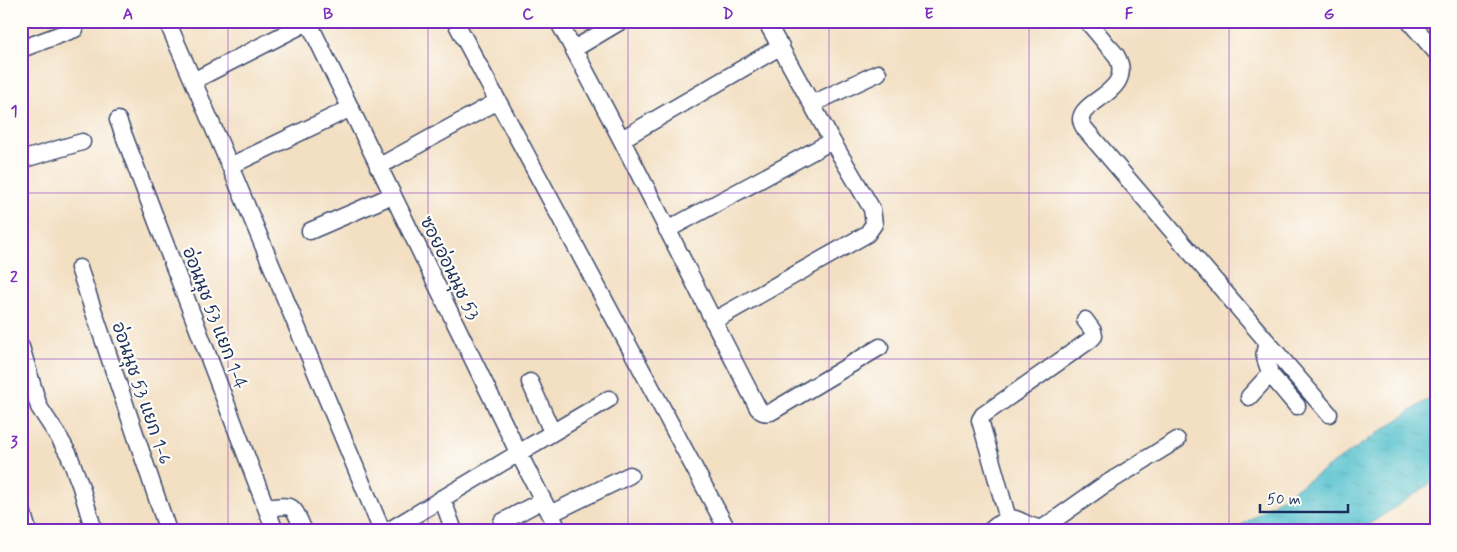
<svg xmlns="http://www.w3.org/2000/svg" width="1457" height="552" viewBox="0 0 1457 552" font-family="Mynerve,'Playpen Sans Thai',sans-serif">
  <defs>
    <pattern id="water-ripples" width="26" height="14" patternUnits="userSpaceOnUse" patternTransform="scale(1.25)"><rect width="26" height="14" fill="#55c1ce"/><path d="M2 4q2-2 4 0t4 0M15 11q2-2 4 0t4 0" fill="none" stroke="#469daa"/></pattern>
  </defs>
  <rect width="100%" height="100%" fill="#fdfcf7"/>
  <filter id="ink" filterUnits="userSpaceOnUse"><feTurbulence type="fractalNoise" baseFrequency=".02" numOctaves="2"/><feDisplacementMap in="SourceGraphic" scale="10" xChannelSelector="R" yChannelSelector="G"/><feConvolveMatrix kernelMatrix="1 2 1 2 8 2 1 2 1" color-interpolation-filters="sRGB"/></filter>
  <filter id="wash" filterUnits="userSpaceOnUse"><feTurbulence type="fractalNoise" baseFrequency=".0096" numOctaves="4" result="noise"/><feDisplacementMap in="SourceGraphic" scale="20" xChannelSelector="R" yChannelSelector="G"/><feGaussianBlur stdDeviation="1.12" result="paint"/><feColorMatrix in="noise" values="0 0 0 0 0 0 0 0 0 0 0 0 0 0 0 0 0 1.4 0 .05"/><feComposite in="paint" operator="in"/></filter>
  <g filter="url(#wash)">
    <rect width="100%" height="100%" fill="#f3dfc2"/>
    <path fill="url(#water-ripples)" stroke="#387896" d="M 1436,394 L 1436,480 L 1359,531 L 1233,531 Z"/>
  </g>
  <g filter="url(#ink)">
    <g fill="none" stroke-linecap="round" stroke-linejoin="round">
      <g stroke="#3b496d" stroke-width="19">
        <path id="minor" d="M 167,21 L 230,166 L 382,531
          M 308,21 L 518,452 L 559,531
          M 455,21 L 728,531
          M 558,21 C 629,148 691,279 758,408 C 762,413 765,413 771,412 L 880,347
          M 1087,21 C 1094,29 1101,37 1107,45 C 1111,49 1115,53 1117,57 C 1135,91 1082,100 1081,119 C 1081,123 1083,126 1085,129 L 1329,414
          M 1409,21 L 1436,52
          M 21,49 L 75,29
          M 574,49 L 621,21
          M 193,81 L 308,22
          M 812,104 L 878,73
          M 118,120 L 275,531
          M 622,139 L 781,46
          M 21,160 L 82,142
          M 230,166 L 349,109
          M 378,167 L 498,101
          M 667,230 L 832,141
          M 310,231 L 393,195
          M 79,268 L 168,531
          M 713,321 L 867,234 L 874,224 L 872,209 L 832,141 L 766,21
          M 21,347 L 39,407 L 60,439 L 69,455 L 81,487 L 94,531
          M 1270,374 L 1297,406
          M 530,382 L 552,432
          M 1249,397 L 1270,374 C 1268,361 1260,357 1268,343
          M 442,498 L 454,531
          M 21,507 L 28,531
          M 267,508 C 296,504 292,505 304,531
          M 550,514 L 630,475
          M 1008,519 L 980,420 L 983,415 L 1090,340 L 1094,336 L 1093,331 L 1085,320
          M 388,531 L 609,399
          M 501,531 L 502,522 L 543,500
          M 990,531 C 995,527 1001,521 1007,519 C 1018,515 1027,529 1043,528 L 1101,487 L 1177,440"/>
      </g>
      <use href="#minor" stroke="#fff" stroke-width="16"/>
    </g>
  </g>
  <path fill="none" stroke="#7b2cbf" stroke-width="1" stroke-opacity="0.55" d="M 228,21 L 228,531M 428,21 L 428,531M 628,21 L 628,531M 829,21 L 829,531M 1029,21 L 1029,531M 1229,21 L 1229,531M 21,193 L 1436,193M 21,359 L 1436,359"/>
  <g text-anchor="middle" stroke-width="4.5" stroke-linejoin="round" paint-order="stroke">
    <g font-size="18" fill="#1b2f5e" stroke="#fdfcf7">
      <text transform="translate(450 268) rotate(64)" y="6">ซอยอ่อนนุช 53</text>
      <text transform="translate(215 318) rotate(69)" y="6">อ่อนนุช 53 แยก 1-4</text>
      <text transform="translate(142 393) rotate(71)" y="6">อ่อนนุช 53 แยก 1-6</text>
    </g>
  </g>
  <rect width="1457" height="552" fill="none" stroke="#fdfcf7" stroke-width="55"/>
  <path d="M1260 504v8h88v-8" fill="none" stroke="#1b2f5e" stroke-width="2.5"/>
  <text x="1267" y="504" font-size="15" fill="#1b2f5e" stroke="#fdfcf7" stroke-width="4" paint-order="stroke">50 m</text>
  <rect x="28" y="28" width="1402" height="496" fill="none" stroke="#7b2cbf" stroke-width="2"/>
  <g font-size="16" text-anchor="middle" font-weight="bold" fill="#7b2cbf">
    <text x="128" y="19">A</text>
    <text x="328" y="19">B</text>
    <text x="528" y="19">C</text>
    <text x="728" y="19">D</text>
    <text x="929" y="19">E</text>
    <text x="1129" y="19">F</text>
    <text x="1329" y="19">G</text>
    <text x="14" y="116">1</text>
    <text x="14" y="282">2</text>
    <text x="14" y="447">3</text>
  </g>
</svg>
